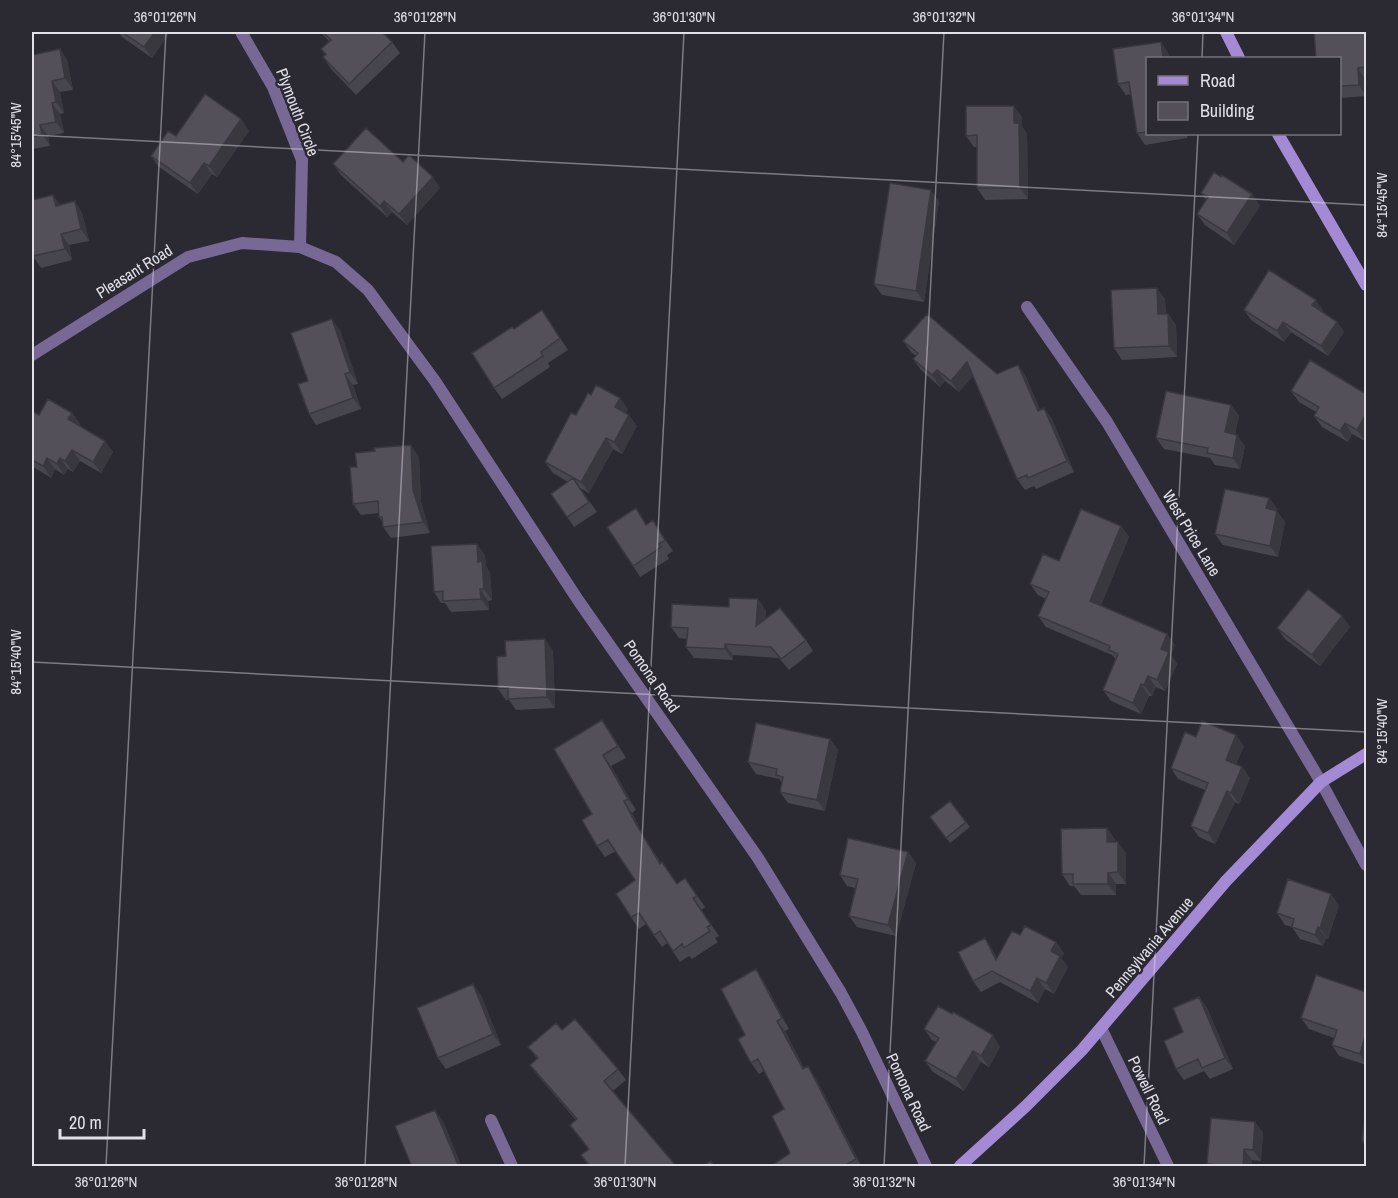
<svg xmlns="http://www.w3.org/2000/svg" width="1398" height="1198" viewBox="0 0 1398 1198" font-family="'Archivo Narrow',sans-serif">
  <rect width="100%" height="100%" fill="#2b2932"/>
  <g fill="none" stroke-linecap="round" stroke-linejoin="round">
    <path stroke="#786896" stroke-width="12" d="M 241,32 L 273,87 L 302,160 L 300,247
      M 1027,307 L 1107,422 L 1321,782 L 1366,865
      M 32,355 L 188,257 L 242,243 L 300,247 L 336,262 L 368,290 L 435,381 L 578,600 L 758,858 L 841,993 L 862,1032 L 926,1166
      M 1101,1028 L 1168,1166
      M 491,1120 L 512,1166"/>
    <path stroke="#a48ad4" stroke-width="12" d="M 1226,32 L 1239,58
      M 1278,134 L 1366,285
      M 960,1166 L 1026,1106 L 1082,1050 L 1226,881 L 1321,782 L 1366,754"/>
  </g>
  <path fill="#47454d" d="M 118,32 L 170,32 L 152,58 L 122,37 Z
    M 320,32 L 382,32 L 392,42 L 400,53 L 356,95 L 331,69 L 323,57 L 325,55 L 321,49 L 329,41 Z
    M 1366,32 L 1366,79 L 1365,79 L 1366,96 L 1340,98 L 1340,58 Z
    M 1161,42 L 1168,53 L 1169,58 L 1148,58 L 1148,134 L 1187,134 L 1187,138 L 1145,145 L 1137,133 L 1131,94 L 1126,95 L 1118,84 L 1113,49 Z
    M 60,49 L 67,60 L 73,90 L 60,92 L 64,113 L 60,114 L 64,133 L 48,136 L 50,146 L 32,149 L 32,55 Z
    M 1022,117 L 1022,126 L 1027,134 L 1028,199 L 985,200 L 977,188 L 977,147 L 974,147 L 966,136 Z
    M 249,131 L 217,177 L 212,174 L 198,194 L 159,167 L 151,156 L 176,136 Z
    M 403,162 L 440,188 L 407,225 L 392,212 L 387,217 L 341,175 L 333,164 Z
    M 1221,177 L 1252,194 L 1260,206 L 1234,245 L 1205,225 L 1197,214 L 1206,200 L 1201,193 Z
    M 75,201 L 82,213 L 89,241 L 69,245 L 72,260 L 41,268 L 33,256 L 60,205 Z
    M 939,201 L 924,302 L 882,295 L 874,284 Z
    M 1165,299 L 1166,314 L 1168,314 L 1176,325 L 1177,357 L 1122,360 L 1114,348 Z
    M 542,310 L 568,350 L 548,363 L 550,367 L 502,399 L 494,388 L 514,329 Z
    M 1244,310 L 1323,310 L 1322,311 L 1337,322 L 1344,332 L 1328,356 L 1291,332 L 1284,342 L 1251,320 Z
    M 340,330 L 358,384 L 353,385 L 361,409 L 316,425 L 309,414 L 308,381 Z
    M 903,341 L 997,374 L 1018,365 L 1026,377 L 1040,410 L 1052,419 L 1074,472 L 1036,489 L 1034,486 L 1025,490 L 1017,479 L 973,376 L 959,392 L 945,381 L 940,387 L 921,370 L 913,359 L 916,356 L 911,352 Z
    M 1310,360 L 1365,441 L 1352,434 L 1348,442 L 1322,427 L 1314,416 L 1316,412 L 1299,402 L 1291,391 Z
    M 1231,405 L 1239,416 L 1235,434 L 1245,446 L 1240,469 L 1215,465 L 1210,458 L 1164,449 L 1156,438 Z
    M 628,409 L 626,413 L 637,426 L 622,454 L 613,449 L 589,493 L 580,488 L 597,512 L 574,527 L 551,494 L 568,482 L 553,473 L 545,462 L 576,415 Z
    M 32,411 L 39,415 L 72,413 L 80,424 L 79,426 L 105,441 L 113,452 L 101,473 L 80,461 L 73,472 L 68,469 L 64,475 L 55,469 L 51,478 L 32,466 Z
    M 419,457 L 421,502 L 430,533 L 391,538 L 383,527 L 383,522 L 379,517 L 379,513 L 361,515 L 353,504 Z
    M 1269,498 L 1277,509 L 1276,510 L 1285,522 L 1278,557 L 1223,545 L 1215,534 Z
    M 646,524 L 660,532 L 673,551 L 667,555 L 669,559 L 640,577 L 633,566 Z
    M 1121,526 L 1129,537 L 1101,605 L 1167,634 L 1175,645 L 1171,655 L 1177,664 L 1165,691 L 1156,687 L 1152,696 L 1149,696 L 1141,714 L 1111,701 L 1103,690 L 1116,660 L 1112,655 L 1046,627 L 1038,616 L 1046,599 L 1038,595 L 1030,584 L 1059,561 Z
    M 485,555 L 486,566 L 490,573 L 492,600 L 488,601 L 489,610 L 451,612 L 445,603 L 441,603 L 434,592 Z
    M 758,599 L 766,611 L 765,619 L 806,640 L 813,651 L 789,670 L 779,658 L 733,655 L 733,660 L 694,658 L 686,647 L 687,639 L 679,638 L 671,627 L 729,607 Z
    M 1342,616 L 1350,627 L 1320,666 L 1285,639 L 1277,628 Z
    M 553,651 L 555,708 L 516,710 L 509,700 L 506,700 L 498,689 L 506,656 Z
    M 610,731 L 626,758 L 611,766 L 636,810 L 632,813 L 643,835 L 661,863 L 677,884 L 685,878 L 705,907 L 701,910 L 719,936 L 715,938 L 718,942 L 692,959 L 689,956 L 680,962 L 667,943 L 662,947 L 646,924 L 639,929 L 631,917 L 635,880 L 616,851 L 605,857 L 597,846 L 592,814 L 554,749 Z
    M 1196,737 L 1244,746 L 1236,764 L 1242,767 L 1250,778 L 1239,804 L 1235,802 L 1215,844 L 1199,837 L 1191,826 L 1205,790 L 1178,779 L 1171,768 Z
    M 830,739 L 838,750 L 825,811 L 788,803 L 780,792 L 782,783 L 779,779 L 756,774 L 748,762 Z
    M 950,801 L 970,827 L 950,843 L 930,817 Z
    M 1115,839 L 1115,842 L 1126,853 L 1126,884 L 1116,884 L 1116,895 L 1081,895 L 1074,886 L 1070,886 L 1062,874 Z
    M 908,852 L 916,863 L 896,936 L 857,927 L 849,916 L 855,888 L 847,886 L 840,875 Z
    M 1339,905 L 1328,939 L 1326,938 L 1323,946 L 1300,939 L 1292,927 L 1285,925 L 1277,913 Z
    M 1020,935 L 1056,942 L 1064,954 L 1061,958 L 1068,967 L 1054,994 L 1045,989 L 1038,1003 L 1000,982 L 981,992 L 973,981 L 992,949 L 997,958 Z
    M 756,969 L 763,980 L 789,1029 L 785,1031 L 804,1068 L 815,1077 L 862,1167 L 770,1167 L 790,1153 L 784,1109 L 764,1071 L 759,1074 L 751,1063 L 745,1035 Z
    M 1366,992 L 1366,1065 L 1339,1056 L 1332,1045 L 1334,1038 L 1309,1029 L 1301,1018 Z
    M 481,995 L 501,1045 L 446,1069 L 438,1058 Z
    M 1199,997 L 1207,1008 L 1233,1069 L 1210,1079 L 1204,1071 L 1184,1080 L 1176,1069 L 1183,1032 Z
    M 924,1029 L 1000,1047 L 989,1067 L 981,1062 L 964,1091 L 933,1072 L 925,1061 L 936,1042 L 932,1040 Z
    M 562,1030 L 618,1069 L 626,1080 L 613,1091 L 677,1167 L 589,1167 L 581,1155 L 588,1149 L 570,1125 L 576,1120 L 538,1076 L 530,1065 L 537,1059 L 528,1047 Z
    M 1366,1105 L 1366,1147 L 1362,1141 Z
    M 1255,1122 L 1263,1133 L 1261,1161 L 1252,1160 L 1251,1167 L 1209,1167 L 1207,1164 Z"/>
  <path fill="#3a383f" d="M 155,32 L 170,32 L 152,58 L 144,47 Z
    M 1161,42 L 1168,53 L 1169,58 L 1163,58 Z
    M 60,49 L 67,60 L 73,90 L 65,78 Z
    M 1358,68 L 1365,79 L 1366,96 L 1359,85 Z
    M 52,81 L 60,92 L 64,113 L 56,102 Z
    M 52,103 L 60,114 L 64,133 L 56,122 Z
    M 1014,106 L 1022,117 L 1022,126 L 1027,134 L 1028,199 L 1020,188 L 1014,123 Z
    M 241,119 L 249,131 L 217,177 L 209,166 Z
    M 40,125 L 48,136 L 50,146 L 42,134 Z
    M 204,163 L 212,174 L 198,194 L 190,183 Z
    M 433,177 L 440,188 L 407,225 L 399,214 Z
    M 931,190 L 939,201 L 924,302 L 916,291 Z
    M 1252,194 L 1260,206 L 1234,245 L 1227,233 Z
    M 53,195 L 61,206 L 56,206 Z
    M 75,201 L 82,213 L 89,241 L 81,229 Z
    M 384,201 L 392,212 L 387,217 L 380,206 Z
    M 61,234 L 69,245 L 72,260 L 65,249 Z
    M 1157,288 L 1165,299 L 1166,326 L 1158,314 Z
    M 1316,300 L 1323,310 L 1320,315 L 1312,305 Z
    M 1168,314 L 1176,325 L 1177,357 L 1169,346 Z
    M 332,319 L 340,330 L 358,384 L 350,372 Z
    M 1283,322 L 1291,332 L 1284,342 L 1277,331 Z
    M 1337,322 L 1344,332 L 1328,356 L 1321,346 Z
    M 967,362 L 975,373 L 959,392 L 951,381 Z
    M 1018,365 L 1026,377 L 1045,422 L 1038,411 Z
    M 937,370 L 945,381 L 940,387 L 932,375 Z
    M 345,374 L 353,385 L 361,409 L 353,398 Z
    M 620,398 L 628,409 L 623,418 L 615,407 Z
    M 1231,405 L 1239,416 L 1233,444 L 1225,432 Z
    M 1044,408 L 1052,419 L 1074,472 L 1067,461 Z
    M 72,413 L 80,424 L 76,431 L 68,419 Z
    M 1366,414 L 1366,438 L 1365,441 L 1357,430 Z
    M 629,415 L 637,426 L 622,454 L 614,442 Z
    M 1345,423 L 1352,434 L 1348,442 L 1340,431 Z
    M 1237,435 L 1245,446 L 1240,469 L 1233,458 Z
    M 606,438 L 613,449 L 589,493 L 581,482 Z
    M 105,441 L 113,452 L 101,473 L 93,462 Z
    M 411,445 L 419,457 L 421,502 L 430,533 L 423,522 L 413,490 Z
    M 72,450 L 80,461 L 73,472 L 65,461 Z
    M 47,458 L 55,469 L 51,478 L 43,466 Z
    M 60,458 L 68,469 L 64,475 L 57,464 Z
    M 1269,498 L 1277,509 L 1274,520 L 1266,508 Z
    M 1277,511 L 1285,522 L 1278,557 L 1270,546 Z
    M 1121,526 L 1129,537 L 1098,612 L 1090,601 Z
    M 477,544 L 485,555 L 486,566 L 490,573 L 492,600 L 484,589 L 478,562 Z
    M 480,589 L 488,601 L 489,610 L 481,599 Z
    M 758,599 L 766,611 L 764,637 L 756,626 Z
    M 1342,616 L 1350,627 L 1320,666 L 1312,655 Z
    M 1167,634 L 1175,645 L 1171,655 L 1177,664 L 1165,691 L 1157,680 L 1161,649 Z
    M 545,639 L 553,651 L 555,708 L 547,697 Z
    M 725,644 L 733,655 L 733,660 L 725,649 Z
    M 1148,676 L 1156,687 L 1152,696 L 1144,685 Z
    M 1141,684 L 1149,696 L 1141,714 L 1133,703 Z
    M 602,720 L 610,731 L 626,758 L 618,746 Z
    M 1236,735 L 1244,746 L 1233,771 L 1226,760 Z
    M 830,739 L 838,750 L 825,811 L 817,800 Z
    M 603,755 L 611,766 L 636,810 L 628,799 Z
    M 1242,767 L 1250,778 L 1239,804 L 1231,793 Z
    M 1227,791 L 1235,802 L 1215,844 L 1208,833 Z
    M 624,801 L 632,813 L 643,835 L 668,875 L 636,824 Z
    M 1107,828 L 1115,839 L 1115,853 L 1107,842 Z
    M 1118,842 L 1126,853 L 1126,884 L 1118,872 Z
    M 908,852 L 916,863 L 896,936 L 888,925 Z
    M 1108,873 L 1116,884 L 1116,895 L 1108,884 Z
    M 1331,894 L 1339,905 L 1328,939 L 1320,928 Z
    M 1318,927 L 1326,938 L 1323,946 L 1315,935 Z
    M 985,938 L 992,949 L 1004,971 L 996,960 Z
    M 1056,942 L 1064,954 L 1061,958 L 1068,967 L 1054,994 L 1046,983 L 1051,951 Z
    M 756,969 L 763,980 L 789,1029 L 782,1018 Z
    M 1037,978 L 1045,989 L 1038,1003 L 1030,991 Z
    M 473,984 L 481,995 L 501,1045 L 493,1034 Z
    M 1199,997 L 1207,1008 L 1233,1069 L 1225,1058 Z
    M 777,1021 L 785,1031 L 810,1080 L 803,1069 Z
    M 1366,1033 L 1366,1064 L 1360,1054 Z
    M 993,1035 L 1000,1047 L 989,1067 L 981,1056 Z
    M 973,1051 L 981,1062 L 964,1091 L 956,1079 Z
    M 808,1066 L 815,1077 L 862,1167 L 856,1159 Z
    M 435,1110 L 443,1121 L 462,1167 L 459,1167 Z
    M 1255,1122 L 1263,1133 L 1261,1161 L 1253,1150 Z
    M 1244,1149 L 1252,1160 L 1251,1167 L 1243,1167 Z"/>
  <path fill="#53505a" stroke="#3a383f" stroke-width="1.5" d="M 122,32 L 155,32 L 144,47 Z
    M 323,32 L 382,32 L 392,42 L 349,84 L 323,57 L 326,54 L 321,49 L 331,40 Z
    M 1314,32 L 1366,32 L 1366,67 L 1358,68 L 1359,85 L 1340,86 L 1340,58 L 1316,58 Z
    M 1161,42 L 1163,58 L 1148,58 L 1148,132 L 1137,133 L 1129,82 L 1118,84 L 1113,49 Z
    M 60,49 L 65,78 L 52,81 L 56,102 L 52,103 L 56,122 L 40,125 L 42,134 L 32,137 L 32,55 Z
    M 205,94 L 241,119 L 209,166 L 204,163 L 190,183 L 151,156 L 168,131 L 176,136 Z
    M 966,106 L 1014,106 L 1014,123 L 1019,123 L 1020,188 L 977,188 L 977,135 L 966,136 Z
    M 366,128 L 403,162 L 409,155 L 433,177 L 399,214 L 384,201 L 380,206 L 333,164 Z
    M 1214,172 L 1221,177 L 1222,175 L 1252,194 L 1227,233 L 1197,214 L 1208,197 L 1201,193 Z
    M 890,183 L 931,190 L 916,291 L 874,284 Z
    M 53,195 L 56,206 L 75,201 L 81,229 L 61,234 L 65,249 L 33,256 L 32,251 L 32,200 Z
    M 1269,270 L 1316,300 L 1312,305 L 1337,322 L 1321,346 L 1283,322 L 1277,331 L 1244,310 Z
    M 1157,288 L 1158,314 L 1168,314 L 1169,346 L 1114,348 L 1111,290 Z
    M 542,310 L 560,338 L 541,352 L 543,356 L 494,388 L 472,353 L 512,327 L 514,329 Z
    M 927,314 L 997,374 L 1018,365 L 1038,411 L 1044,408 L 1067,461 L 1028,478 L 1027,475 L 1017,479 L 967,362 L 951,381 L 937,370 L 932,375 L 913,359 L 918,353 L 903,341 Z
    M 332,319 L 350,372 L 345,374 L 353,398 L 309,414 L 298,384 L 308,381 L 291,333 Z
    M 1310,360 L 1366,394 L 1366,414 L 1357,430 L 1345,423 L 1340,431 L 1314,416 L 1319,407 L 1291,391 Z
    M 596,385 L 620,398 L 615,407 L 629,415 L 614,442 L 606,438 L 581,482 L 545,462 L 571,413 L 576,415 L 588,393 L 591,395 Z
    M 1166,391 L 1231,405 L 1225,432 L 1237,435 L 1233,458 L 1207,453 L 1208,448 L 1156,438 Z
    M 48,399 L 72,413 L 68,419 L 105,441 L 93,462 L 72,450 L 65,461 L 60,458 L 57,464 L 47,458 L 43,466 L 32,460 L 32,411 L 39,415 Z
    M 411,445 L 413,490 L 423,522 L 383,527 L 382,517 L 379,517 L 378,501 L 353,504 L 350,467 L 357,467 L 355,453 L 375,451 L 374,448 Z
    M 573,478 L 589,502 L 567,517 L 551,494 Z
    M 1225,489 L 1269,498 L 1266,508 L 1277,511 L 1270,546 L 1215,534 Z
    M 636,508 L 646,525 L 653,520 L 665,540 L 659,544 L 661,547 L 633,566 L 607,527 Z
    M 1081,509 L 1121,526 L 1090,601 L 1167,634 L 1161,649 L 1169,652 L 1157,680 L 1148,676 L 1144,685 L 1141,684 L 1133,703 L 1103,690 L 1118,654 L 1109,650 L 1110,646 L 1038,616 L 1049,592 L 1030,584 L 1043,554 L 1059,561 Z
    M 477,544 L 478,562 L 482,561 L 484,589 L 480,589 L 481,599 L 443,601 L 443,591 L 434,592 L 431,546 Z
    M 1308,589 L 1342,616 L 1312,655 L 1277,628 Z
    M 729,598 L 758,599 L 756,626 L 780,608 L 806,640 L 781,659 L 771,647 L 725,644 L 725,649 L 686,647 L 688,628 L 671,627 L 672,604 L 729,607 Z
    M 545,639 L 547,697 L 508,699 L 508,688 L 498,689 L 497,657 L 506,656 L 505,641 Z
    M 602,720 L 618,746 L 603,755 L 628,799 L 624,801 L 636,824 L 660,864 L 662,862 L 677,884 L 685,878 L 697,896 L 693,898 L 711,925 L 707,927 L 710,931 L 684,948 L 682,944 L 673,951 L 660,931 L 654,935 L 639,913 L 631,917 L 616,894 L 635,880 L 608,840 L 597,846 L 582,820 L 592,814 L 554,749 Z
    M 1202,721 L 1236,735 L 1226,760 L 1242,767 L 1231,793 L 1227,791 L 1208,833 L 1191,826 L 1208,783 L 1171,768 L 1185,732 L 1196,737 Z
    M 756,723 L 830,739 L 817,800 L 780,792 L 783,777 L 776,775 L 777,769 L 748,762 Z
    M 950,801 L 966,822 L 946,838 L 930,817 Z
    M 1107,828 L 1107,842 L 1118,842 L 1118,872 L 1108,873 L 1108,884 L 1073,884 L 1073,874 L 1062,874 L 1061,829 Z
    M 848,838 L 908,852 L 888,925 L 849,916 L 858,879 L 840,875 Z
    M 1288,879 L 1331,894 L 1320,928 L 1318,927 L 1315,935 L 1292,927 L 1294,919 L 1277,913 Z
    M 1025,926 L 1056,942 L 1051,951 L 1060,956 L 1046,983 L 1037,978 L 1030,991 L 992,971 L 973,981 L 958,952 L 985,938 L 996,960 L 1012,931 L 1020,935 Z
    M 756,969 L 782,1018 L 777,1021 L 803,1069 L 808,1066 L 856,1159 L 843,1167 L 770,1167 L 790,1153 L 772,1116 L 784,1109 L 758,1059 L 751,1063 L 738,1039 L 745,1035 L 721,989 Z
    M 1316,975 L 1366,992 L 1366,1033 L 1360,1054 L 1332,1045 L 1337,1030 L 1301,1018 Z
    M 473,984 L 493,1034 L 438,1058 L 417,1008 Z
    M 1199,997 L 1225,1058 L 1202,1068 L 1198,1059 L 1176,1069 L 1164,1041 L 1183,1032 L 1173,1008 Z
    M 938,1006 L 952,1014 L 953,1012 L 993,1035 L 981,1056 L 973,1051 L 956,1079 L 925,1061 L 939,1038 L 924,1029 Z
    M 575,1019 L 618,1069 L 604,1081 L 677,1167 L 591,1167 L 581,1155 L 589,1149 L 570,1125 L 577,1119 L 530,1065 L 538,1058 L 528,1047 L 556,1023 L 562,1030 Z
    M 1366,1105 L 1366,1141 L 1362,1141 Z
    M 435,1110 L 459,1167 L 412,1167 L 395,1126 Z
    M 1211,1118 L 1255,1122 L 1253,1150 L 1244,1149 L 1243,1167 L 1207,1164 Z
    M 711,1161 L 714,1167 L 700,1167 Z"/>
  <path fill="none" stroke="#e2e0e7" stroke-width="1.5" stroke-opacity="0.45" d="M 1202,58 L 1203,32M 32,135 L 1366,205M 32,662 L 1366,732M 106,1166 L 166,32M 365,1166 L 425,32M 625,1166 L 684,32M 884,1166 L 944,32M 1144,1166 L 1198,134"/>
  <g text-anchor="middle" stroke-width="5" stroke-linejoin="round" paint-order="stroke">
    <g font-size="16" fill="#e2e0e7" stroke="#2b2932">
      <text transform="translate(298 112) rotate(69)" y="6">Plymouth Circle</text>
      <text transform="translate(134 271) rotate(-32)" y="6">Pleasant Road</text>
      <text transform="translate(1192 533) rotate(59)" y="6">West Price Lane</text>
      <text transform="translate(652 676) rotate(55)" y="6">Pomona Road</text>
      <text transform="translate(1149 947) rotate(-50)" y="6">Pennsylvania Avenue</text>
      <text transform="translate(1149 1090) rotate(64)" y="6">Powell Road</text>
      <text transform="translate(909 1092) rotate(65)" y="6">Pomona Road</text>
    </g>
  </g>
  <rect width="1398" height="1198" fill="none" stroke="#2b2932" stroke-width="66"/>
  <rect x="1146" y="57" width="195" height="78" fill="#2b2932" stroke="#74727a" stroke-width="1.5"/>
  <rect x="1158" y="76" width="30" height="9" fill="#a48ad4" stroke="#74727a" stroke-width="1.5"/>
  <text x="1200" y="87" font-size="18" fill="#e2e0e7">Road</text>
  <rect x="1158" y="102" width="30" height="18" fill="#53505a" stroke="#74727a" stroke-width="1.5"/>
  <text x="1200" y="117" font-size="18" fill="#e2e0e7">Building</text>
  <path d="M60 1129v9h84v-9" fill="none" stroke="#e2e0e7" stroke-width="3"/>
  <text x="69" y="1129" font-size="18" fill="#e2e0e7" stroke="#2b2932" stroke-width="4.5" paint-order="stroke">20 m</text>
  <rect x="33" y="33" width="1332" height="1132" fill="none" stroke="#e2e0e7" stroke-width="2"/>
  <g font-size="15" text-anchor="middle" fill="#e2e0e7">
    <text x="165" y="22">36°01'26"N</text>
    <text x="425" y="22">36°01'28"N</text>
    <text x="684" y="22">36°01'30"N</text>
    <text x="944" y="22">36°01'32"N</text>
    <text x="1203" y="22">36°01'34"N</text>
    <text transform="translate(16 135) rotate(-90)" y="5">84°15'45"W</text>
    <text transform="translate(1382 205) rotate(-90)" y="5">84°15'45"W</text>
    <text transform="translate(16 662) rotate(-90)" y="5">84°15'40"W</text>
    <text transform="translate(1382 731) rotate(-90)" y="5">84°15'40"W</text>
    <text x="106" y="1187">36°01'26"N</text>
    <text x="366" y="1187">36°01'28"N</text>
    <text x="625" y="1187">36°01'30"N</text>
    <text x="884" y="1187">36°01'32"N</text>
    <text x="1144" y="1187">36°01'34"N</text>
  </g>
</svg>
